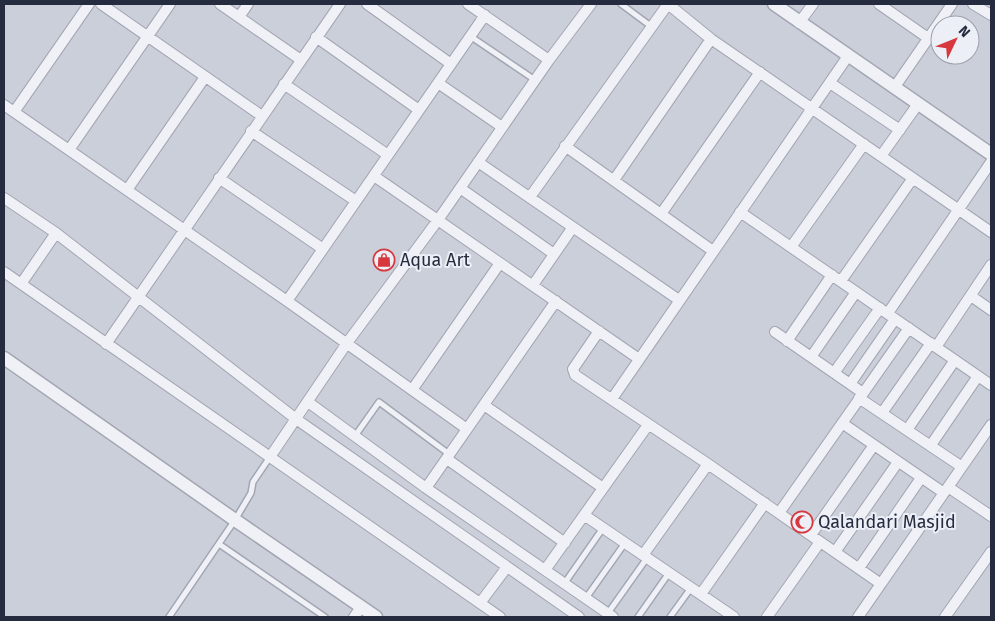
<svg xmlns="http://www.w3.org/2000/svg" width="995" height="621" viewBox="0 0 995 621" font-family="'Fira Sans',sans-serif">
  <rect width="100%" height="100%" fill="#dde0e8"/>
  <path fill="#cbcfda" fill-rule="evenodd" d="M 4,4 L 991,4 L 991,617 L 4,617 ZM 940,25 L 970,25 L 970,55 L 940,55 Z"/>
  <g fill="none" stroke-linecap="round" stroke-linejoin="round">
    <g stroke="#a2a6b2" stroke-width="8">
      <path id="service" d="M 621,4 L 652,27
        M 470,36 L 535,80
        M 355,436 L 379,402 L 449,454
        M 219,544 L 325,617
        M 564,584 L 603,528
        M 586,598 L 625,543
        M 608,613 L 647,558
        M 169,617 L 235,520 L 251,493 L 253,482 L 270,457
        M 638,617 L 669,573
        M 670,617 L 691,588"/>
    </g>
    <g stroke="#a2a6b2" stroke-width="12">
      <path id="minor" d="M 101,4 L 262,116
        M 220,4 L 301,60
        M 367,4 L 451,64
        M 468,4 L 549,60
        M 668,4 L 711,39 L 991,232
        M 879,4 L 928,38
        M 973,4 L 991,15
        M 239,17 L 248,4
        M 799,23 L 813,4
        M 316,37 L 419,110
        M 438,83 L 502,127
        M 830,83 L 900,130
        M 284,84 L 388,155
        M 894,88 L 952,4
        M 4,105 L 287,301 L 467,429
        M 14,112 L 89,4
        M 251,131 L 356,201
        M 565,146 L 713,251
        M 69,150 L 170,4
        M 881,156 L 918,104
        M 478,162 L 679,300
        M 374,176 L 639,359
        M 219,178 L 323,249
        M 614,180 L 711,39
        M 460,188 L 554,254
        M 127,190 L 205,77
        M 530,197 L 668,4
        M 4,198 L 56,233 L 296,419 L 579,617
        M 740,212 L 991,385
        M 661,214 L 760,72
        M 791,247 L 864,144
        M 4,272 L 500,617
        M 841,281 L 913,178
        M 21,284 L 56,233
        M 533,285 L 573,227
        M 971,296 L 991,310
        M 287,301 L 485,15
        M 888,313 L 991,162
        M 599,331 L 573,369 L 575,375 L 708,464 L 881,584
        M 775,332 L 863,393
        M 787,341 L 832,275
        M 106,344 L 340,4
        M 936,347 L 991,265
        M 811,357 L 856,292
        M 834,373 L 880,308
        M 850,384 L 895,319
        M 412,390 L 500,263
        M 859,398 L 962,467
        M 612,399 L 848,56
        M 308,402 L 426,488 L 613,617
        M 484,405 L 603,488
        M 882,413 L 931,343
        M 842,423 L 944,493
        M 907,430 L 955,360
        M 931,445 L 978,376
        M 270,457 L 347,343 L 438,220 L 549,60 L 591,4
        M 447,459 L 565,543
        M 948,487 L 991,516
        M 426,488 L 556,301
        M 779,513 L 909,328
        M 584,515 L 734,617
        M 811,535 L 874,445
        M 835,552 L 898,462
        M 643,555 L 708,464
        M 859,568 L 921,478
        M 545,570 L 648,425
        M 701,594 L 765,503
        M 480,603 L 507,567
        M 354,617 L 361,607
        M 767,617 L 820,542
        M 858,617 L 991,425
        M 945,617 L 991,552"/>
    </g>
    <g stroke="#a2a6b2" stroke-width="15">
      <path id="tertiary" d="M 774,4 L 991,154
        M 4,358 L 235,520 L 376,617"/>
    </g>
    <use href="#service" stroke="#f0f1f6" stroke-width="5"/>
    <use href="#minor" stroke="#f0f1f6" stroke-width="10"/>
    <use href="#tertiary" stroke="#f0f1f6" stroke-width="12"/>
  </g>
  <defs>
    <g id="shop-ring" transform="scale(1.125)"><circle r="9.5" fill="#eceff6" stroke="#d7383e" stroke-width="1.5"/><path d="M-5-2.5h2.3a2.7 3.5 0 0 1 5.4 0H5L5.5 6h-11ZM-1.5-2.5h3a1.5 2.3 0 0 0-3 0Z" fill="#d7383e"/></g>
    <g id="mosque-ring" transform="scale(1.125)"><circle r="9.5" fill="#eceff6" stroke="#d7383e" stroke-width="1.5"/><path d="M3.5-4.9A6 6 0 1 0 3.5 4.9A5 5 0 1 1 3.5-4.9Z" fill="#d7383e"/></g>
  </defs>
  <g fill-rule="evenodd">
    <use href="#shop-ring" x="384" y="260"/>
    <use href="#mosque-ring" x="802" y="522"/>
  </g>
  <g text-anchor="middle" stroke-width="4" stroke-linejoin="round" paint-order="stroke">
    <g font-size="18" fill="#252c40" stroke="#eceff6" text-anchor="start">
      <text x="400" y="266">Aqua Art</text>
      <text x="818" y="528">Qalandari Masjid</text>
    </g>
  </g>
  <rect width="995" height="621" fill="none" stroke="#252c40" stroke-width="10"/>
  <g transform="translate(955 40) rotate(47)"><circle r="24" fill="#eceff6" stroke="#9ca1ad"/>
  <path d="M0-4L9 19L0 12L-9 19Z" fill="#d7383e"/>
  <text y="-8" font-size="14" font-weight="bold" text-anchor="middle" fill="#252c40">N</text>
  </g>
</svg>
